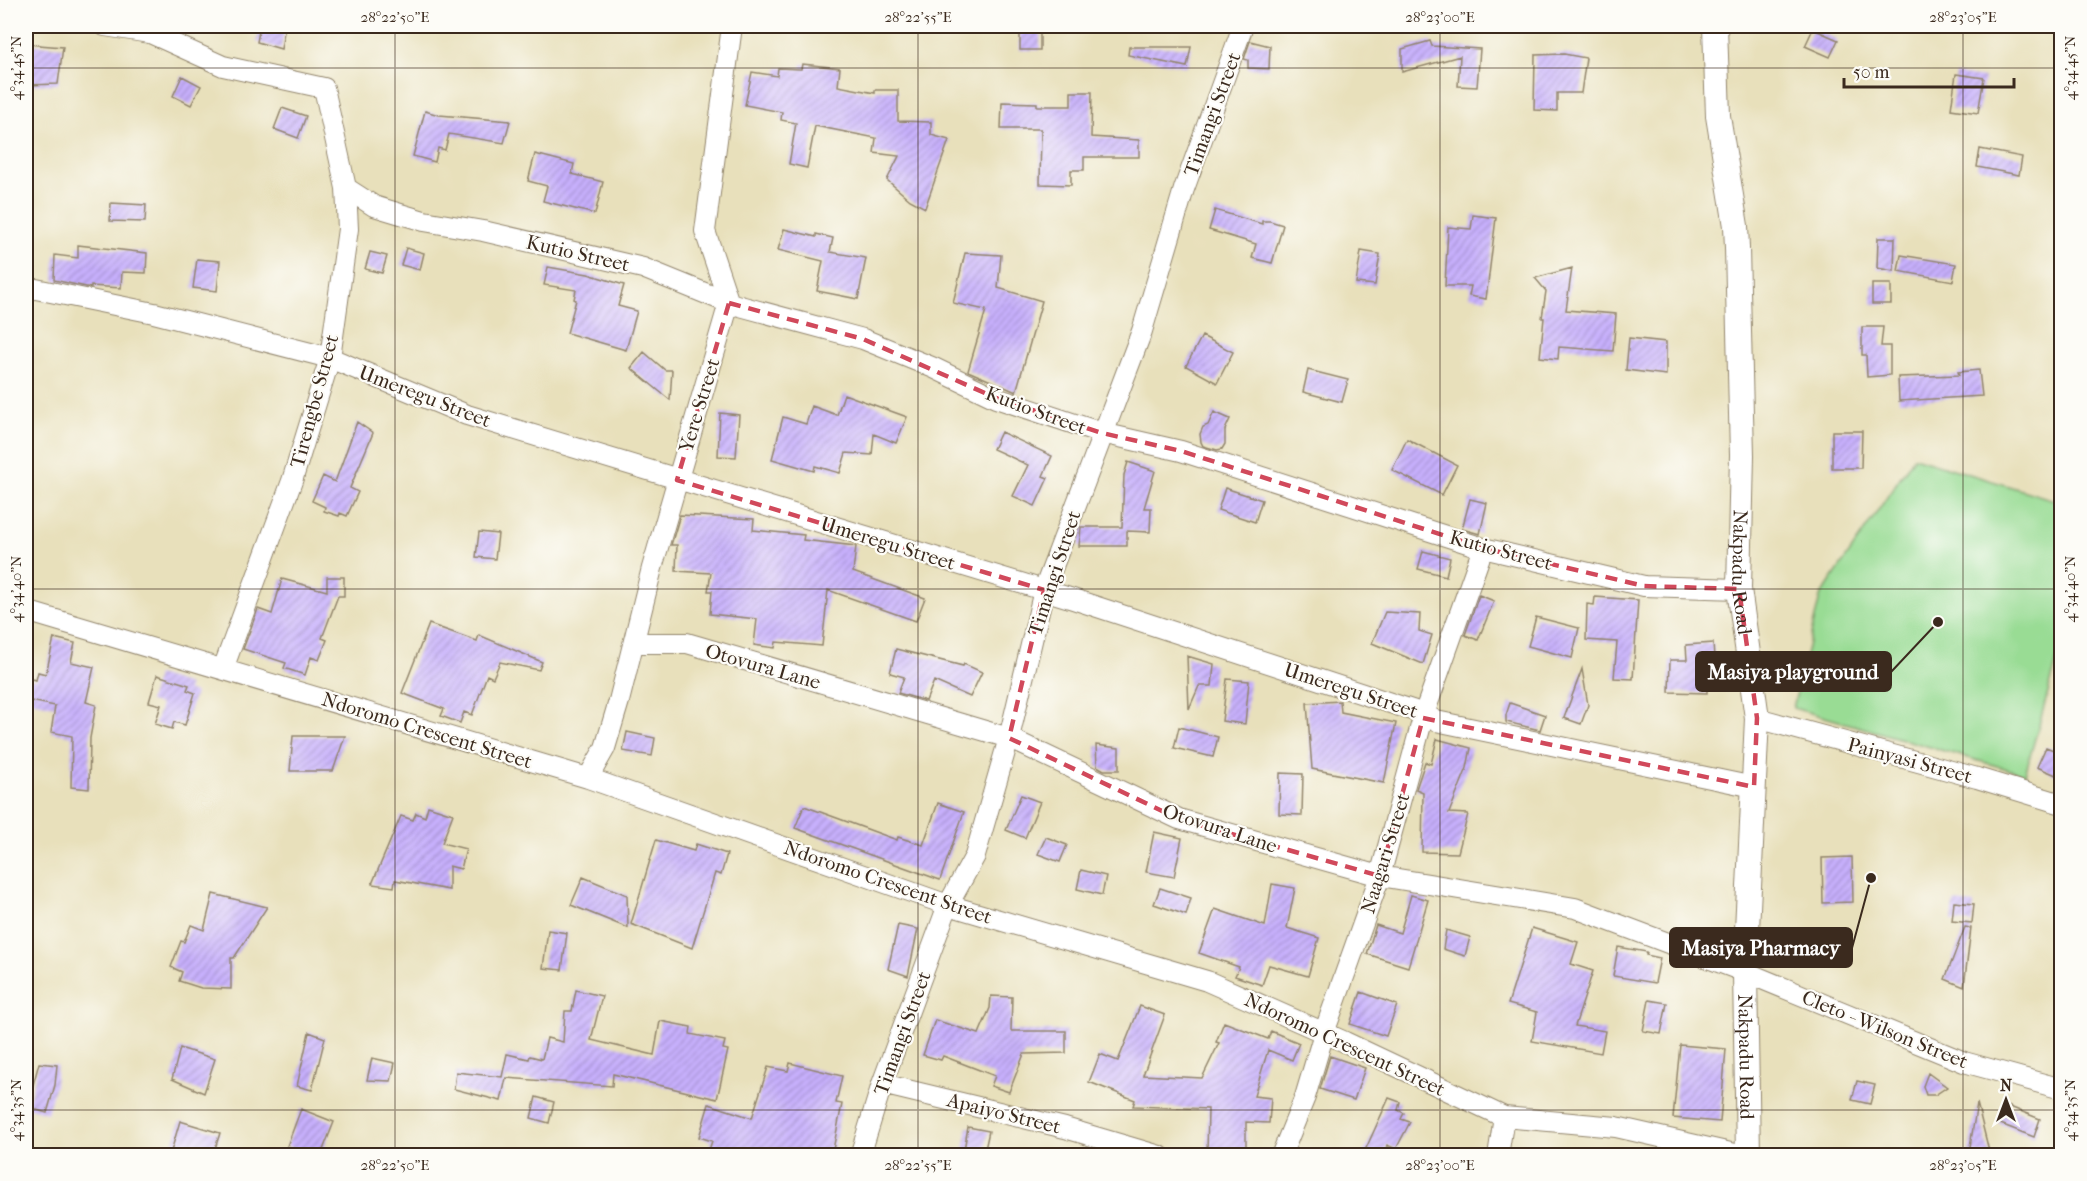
<svg xmlns="http://www.w3.org/2000/svg" width="2087" height="1181" viewBox="0 0 2087 1181" font-family="'IM FELL French Canon',serif">
  <defs>
    <pattern id="building-hatch" width="6" height="6" patternUnits="userSpaceOnUse" patternTransform="scale(1.5)"><rect width="6" height="6" fill="#c7b0fd"/><path d="M-1 1l2-2M0 6l6-6M5 7l2-2" fill="none" stroke="#a38fcc"/></pattern>
  </defs>
  <rect width="100%" height="100%" fill="#fdfcf7"/>
  <filter id="ink" filterUnits="userSpaceOnUse"><feTurbulence type="fractalNoise" baseFrequency=".0167" numOctaves="2"/><feDisplacementMap in="SourceGraphic" scale="12" xChannelSelector="R" yChannelSelector="G"/><feConvolveMatrix kernelMatrix="1 2 1 2 8 2 1 2 1" color-interpolation-filters="sRGB"/></filter>
  <filter id="wash" filterUnits="userSpaceOnUse"><feTurbulence type="fractalNoise" baseFrequency=".008" numOctaves="4" result="noise"/><feDisplacementMap in="SourceGraphic" scale="24" xChannelSelector="R" yChannelSelector="G"/><feGaussianBlur stdDeviation="1.35" result="paint"/><feColorMatrix in="noise" values="0 0 0 0 0 0 0 0 0 0 0 0 0 0 0 0 0 1.4 0 .05"/><feComposite in="paint" operator="in"/></filter>
  <g filter="url(#wash)">
    <rect width="100%" height="100%" fill="#e8e0bb"/>
    <path fill="#99dc94" stroke="#6a8359" stroke-width="1.5" d="M 1914,457 L 2061,502 L 2061,647 L 2025,774 L 1793,708 L 1820,597 Z"/>
    <g id="blocks">
      <path fill="url(#building-hatch)" d="M 260,26 L 285,26 L 281,49 L 257,42 Z
        M 1813,29 L 1838,40 L 1830,57 L 1805,46 Z
        M 1020,30 L 1040,30 L 1040,50 L 1020,50 Z
        M 1250,41 L 1270,46 L 1269,69 L 1248,68 L 1248,60 L 1244,59 Z
        M 1430,41 L 1432,46 L 1480,49 L 1477,87 L 1458,86 L 1460,56 L 1402,72 L 1402,49 Z
        M 26,44 L 63,47 L 58,84 L 28,85 Z
        M 1129,47 L 1191,47 L 1187,67 L 1128,55 Z
        M 1564,54 L 1586,58 L 1581,93 L 1557,93 L 1557,111 L 1534,110 L 1535,55 Z
        M 802,64 L 840,68 L 838,86 L 875,93 L 875,90 L 898,90 L 898,121 L 931,122 L 931,135 L 949,140 L 925,208 L 910,200 L 887,180 L 899,156 L 874,153 L 876,138 L 815,126 L 807,168 L 789,164 L 796,123 L 781,120 L 782,112 L 745,105 L 752,72 L 777,76 L 778,68 L 801,69 Z
        M 1956,74 L 1984,78 L 1978,113 L 1951,109 Z
        M 182,76 L 201,86 L 191,105 L 173,96 Z
        M 1071,92 L 1092,92 L 1091,137 L 1139,140 L 1139,157 L 1084,157 L 1084,170 L 1071,170 L 1071,185 L 1040,184 L 1041,129 L 1001,129 L 1002,102 L 1037,103 L 1037,106 L 1071,106 Z
        M 282,108 L 306,116 L 298,138 L 274,129 Z
        M 425,111 L 439,115 L 510,121 L 504,143 L 449,134 L 445,150 L 438,148 L 435,162 L 413,156 Z
        M 1980,149 L 2022,157 L 2019,175 L 1977,167 Z
        M 535,154 L 574,164 L 572,174 L 603,182 L 595,214 L 543,201 L 547,186 L 528,181 Z
        M 111,203 L 146,205 L 145,222 L 110,221 Z
        M 1215,210 L 1262,224 L 1262,221 L 1270,221 L 1283,225 L 1272,263 L 1252,258 L 1256,244 L 1209,230 Z
        M 1473,215 L 1496,218 L 1486,299 L 1469,296 L 1471,286 L 1445,286 L 1448,227 L 1471,229 Z
        M 784,229 L 816,237 L 816,234 L 833,238 L 830,252 L 866,258 L 858,299 L 817,291 L 823,261 L 778,250 Z
        M 1878,238 L 1895,238 L 1894,271 L 1877,268 Z
        M 78,245 L 147,253 L 146,273 L 122,272 L 121,288 L 91,286 L 91,288 L 54,280 L 55,255 L 78,258 Z
        M 406,248 L 424,253 L 420,270 L 401,265 Z
        M 1361,251 L 1380,254 L 1375,285 L 1356,283 Z
        M 370,252 L 387,256 L 382,273 L 365,269 Z
        M 965,253 L 1001,255 L 998,288 L 1042,301 L 1016,392 L 968,371 L 986,310 L 953,303 Z
        M 1901,255 L 1956,264 L 1953,281 L 1898,271 Z
        M 197,259 L 220,261 L 217,291 L 193,288 Z
        M 548,267 L 588,274 L 624,285 L 618,306 L 637,311 L 626,350 L 567,333 L 576,300 L 574,299 L 576,290 L 544,285 Z
        M 1572,268 L 1566,310 L 1616,314 L 1613,351 L 1559,347 L 1558,359 L 1540,357 L 1544,318 L 1542,318 L 1546,291 L 1535,278 Z
        M 1872,284 L 1891,284 L 1891,304 L 1872,304 Z
        M 1862,327 L 1883,327 L 1881,346 L 1890,346 L 1890,375 L 1867,377 L 1866,355 L 1862,355 Z
        M 1202,336 L 1233,352 L 1217,383 L 1186,366 Z
        M 1629,338 L 1666,342 L 1666,375 L 1626,370 Z
        M 644,352 L 665,370 L 672,370 L 670,400 L 631,368 Z
        M 1308,370 L 1348,380 L 1342,402 L 1303,392 Z
        M 1979,370 L 1982,396 L 1899,401 L 1898,377 L 1959,375 L 1958,372 Z
        M 844,394 L 907,417 L 896,443 L 874,434 L 872,455 L 846,453 L 840,473 L 815,466 L 814,471 L 772,459 L 783,417 L 806,424 L 812,406 L 837,415 Z
        M 1214,412 L 1230,419 L 1225,430 L 1225,444 L 1222,449 L 1217,450 L 1203,446 L 1201,442 L 1200,434 L 1203,427 L 1208,425 Z
        M 720,413 L 739,415 L 736,457 L 718,456 Z
        M 357,422 L 373,433 L 350,488 L 358,492 L 347,516 L 340,513 L 339,516 L 324,511 L 325,507 L 312,501 L 323,476 L 335,482 Z
        M 1832,431 L 1862,431 L 1861,468 L 1832,468 Z
        M 1001,432 L 1052,456 L 1043,476 L 1048,478 L 1035,506 L 1013,496 L 1028,465 L 993,449 Z
        M 1407,439 L 1457,465 L 1442,495 L 1392,470 Z
        M 1128,462 L 1155,471 L 1144,508 L 1151,508 L 1150,532 L 1127,531 L 1127,546 L 1079,546 L 1081,527 L 1122,527 L 1124,475 Z
        M 1225,488 L 1262,500 L 1255,522 L 1218,510 Z
        M 1470,499 L 1487,503 L 1480,534 L 1462,529 Z
        M 680,515 L 754,519 L 753,530 L 804,535 L 803,540 L 856,546 L 853,572 L 925,598 L 916,621 L 828,590 L 822,646 L 776,642 L 775,648 L 754,645 L 757,619 L 710,614 L 712,591 L 708,591 L 711,573 L 676,571 L 677,545 L 671,545 Z
        M 479,532 L 498,534 L 495,559 L 476,557 Z
        M 1423,551 L 1450,558 L 1446,576 L 1418,569 Z
        M 327,577 L 344,577 L 344,596 L 338,596 L 322,638 L 327,640 L 319,660 L 311,657 L 305,675 L 284,668 L 286,663 L 243,649 L 258,609 L 272,614 L 282,579 L 327,591 Z
        M 1479,595 L 1494,601 L 1478,640 L 1465,635 Z
        M 1595,597 L 1638,600 L 1633,679 L 1614,678 L 1617,642 L 1586,640 L 1587,604 L 1594,605 Z
        M 1385,612 L 1420,614 L 1419,631 L 1432,635 L 1423,664 L 1372,643 Z
        M 1536,617 L 1579,628 L 1572,658 L 1528,646 Z
        M 429,624 L 477,641 L 479,635 L 542,662 L 539,670 L 500,662 L 493,678 L 487,675 L 472,715 L 464,712 L 460,723 L 441,716 L 444,709 L 402,693 Z
        M 54,638 L 75,643 L 71,662 L 94,667 L 86,702 L 96,705 L 90,738 L 89,789 L 71,787 L 72,736 L 51,732 L 55,706 L 26,700 L 26,678 L 36,680 L 38,672 L 46,674 Z
        M 1713,643 L 1715,672 L 1707,673 L 1707,693 L 1669,692 L 1670,660 L 1687,660 L 1686,645 Z
        M 896,649 L 963,666 L 964,664 L 982,672 L 970,697 L 934,681 L 926,701 L 898,693 L 904,677 L 890,673 Z
        M 1187,656 L 1214,664 L 1212,686 L 1199,686 L 1189,709 Z
        M 1582,669 L 1588,705 L 1581,724 L 1564,718 Z
        M 157,675 L 189,685 L 187,690 L 195,693 L 185,725 L 174,722 L 172,729 L 155,724 L 161,705 L 149,702 Z
        M 1227,679 L 1249,681 L 1245,724 L 1222,721 Z
        M 1340,701 L 1341,712 L 1396,723 L 1384,783 L 1312,769 L 1307,703 Z
        M 1510,703 L 1545,715 L 1540,730 L 1506,722 L 1506,715 Z
        M 1179,727 L 1218,737 L 1213,757 L 1174,748 Z
        M 627,732 L 655,738 L 652,756 L 623,751 Z
        M 293,736 L 345,736 L 333,771 L 290,771 Z
        M 1437,739 L 1471,748 L 1467,768 L 1449,813 L 1468,814 L 1458,853 L 1422,852 L 1423,792 L 1416,789 L 1425,762 L 1431,764 Z
        M 1096,745 L 1119,748 L 1119,770 L 1104,770 L 1097,766 Z
        M 2046,747 L 2061,753 L 2061,777 L 2037,767 Z
        M 1280,773 L 1303,774 L 1302,815 L 1279,814 Z
        M 1021,795 L 1040,802 L 1025,838 L 1006,830 Z
        M 938,803 L 964,812 L 940,880 L 795,828 L 804,806 L 897,840 L 898,837 L 923,845 Z
        M 428,806 L 453,814 L 442,843 L 466,849 L 461,869 L 449,866 L 449,890 L 395,880 L 394,887 L 372,884 L 401,816 L 413,820 L 416,813 L 425,817 Z
        M 1154,832 L 1182,838 L 1174,877 L 1146,872 Z
        M 1046,837 L 1067,845 L 1060,862 L 1038,854 Z
        M 656,840 L 694,851 L 696,844 L 727,854 L 721,875 L 715,873 L 692,948 L 631,924 Z
        M 1852,857 L 1853,902 L 1823,903 L 1822,858 Z
        M 1081,870 L 1106,876 L 1102,895 L 1077,889 Z
        M 583,877 L 627,895 L 628,928 L 571,905 Z
        M 1272,884 L 1295,888 L 1287,928 L 1319,938 L 1308,976 L 1269,965 L 1262,985 L 1235,976 L 1239,967 L 1199,953 L 1215,909 L 1265,926 Z
        M 1160,888 L 1191,898 L 1186,915 L 1154,904 Z
        M 213,894 L 267,907 L 234,958 L 231,958 L 231,989 L 201,988 L 179,981 L 182,972 L 171,967 L 181,941 L 184,942 L 191,925 L 204,930 Z
        M 1411,895 L 1428,900 L 1408,967 L 1367,954 L 1376,925 L 1400,933 Z
        M 1954,902 L 1974,904 L 1972,923 L 1952,921 Z
        M 898,925 L 918,929 L 908,976 L 888,969 Z
        M 1965,927 L 1971,928 L 1964,987 L 1945,979 Z
        M 1532,928 L 1578,942 L 1571,964 L 1593,971 L 1575,1026 L 1605,1031 L 1601,1053 L 1532,1041 L 1537,1012 L 1508,1004 Z
        M 548,930 L 567,933 L 562,970 L 543,968 Z
        M 1446,930 L 1470,937 L 1465,956 L 1443,949 Z
        M 1618,947 L 1647,952 L 1646,955 L 1660,958 L 1655,983 L 1613,976 Z
        M 576,990 L 602,996 L 591,1040 L 654,1055 L 660,1021 L 691,1027 L 690,1034 L 725,1041 L 723,1049 L 728,1050 L 717,1099 L 613,1074 L 612,1086 L 506,1078 L 501,1101 L 454,1089 L 456,1072 L 502,1077 L 507,1054 L 529,1059 L 530,1056 L 542,1059 L 547,1038 L 563,1042 L 565,1011 L 572,1011 Z
        M 1361,992 L 1397,1005 L 1386,1036 L 1350,1024 Z
        M 991,996 L 1012,997 L 1011,1031 L 1066,1031 L 1066,1053 L 1024,1054 L 1009,1092 L 991,1086 L 995,1076 L 943,1056 L 941,1060 L 923,1055 L 935,1020 L 979,1034 L 990,1008 Z
        M 1649,1000 L 1667,1003 L 1661,1034 L 1643,1031 Z
        M 1140,1006 L 1165,1015 L 1143,1075 L 1202,1078 L 1219,1043 L 1216,1042 L 1224,1022 L 1268,1039 L 1271,1031 L 1299,1043 L 1292,1060 L 1268,1050 L 1254,1096 L 1271,1098 L 1269,1123 L 1246,1122 L 1246,1155 L 1207,1155 L 1208,1109 L 1133,1106 L 1135,1100 L 1089,1082 L 1100,1054 L 1118,1061 Z
        M 309,1032 L 325,1038 L 312,1090 L 297,1086 Z
        M 1680,1045 L 1726,1049 L 1720,1122 L 1673,1118 Z
        M 180,1048 L 215,1059 L 204,1093 L 172,1079 Z
        M 1330,1056 L 1365,1068 L 1354,1100 L 1320,1089 Z
        M 372,1058 L 395,1063 L 391,1081 L 367,1080 Z
        M 39,1063 L 57,1065 L 55,1085 L 47,1113 L 27,1107 Z
        M 790,1063 L 842,1076 L 836,1103 L 842,1104 L 832,1155 L 726,1155 L 709,1150 L 712,1141 L 699,1137 L 709,1104 L 752,1118 L 768,1067 L 788,1071 Z
        M 1928,1073 L 1947,1087 L 1935,1095 L 1926,1095 L 1923,1086 Z
        M 1857,1081 L 1875,1085 L 1870,1104 L 1852,1100 Z
        M 536,1097 L 554,1102 L 549,1123 L 531,1118 Z
        M 1389,1098 L 1400,1102 L 1398,1110 L 1404,1113 L 1401,1119 L 1410,1122 L 1396,1149 L 1387,1145 L 1384,1155 L 1363,1155 Z
        M 1977,1103 L 1990,1155 L 1969,1153 Z
        M 2005,1105 L 2040,1119 L 2034,1137 L 1998,1123 Z
        M 301,1109 L 334,1122 L 321,1155 L 312,1155 L 287,1146 Z
        M 180,1121 L 220,1133 L 213,1155 L 170,1155 Z
        M 968,1127 L 989,1131 L 984,1154 L 964,1150 Z"/>
    </g>
  </g>
  <g filter="url(#ink)">
    <use href="#blocks" fill-opacity="0" stroke="#92856c" stroke-width="1.5"/>
    <g fill="none" stroke-linecap="round" stroke-linejoin="round">
      <g stroke="#92856c" stroke-width="22">
        <path id="minor" d="M 105,26 L 150,33 L 223,66 L 324,88 L 346,188 L 348,229 L 330,358 L 292,481 L 223,669
          M 346,188 L 374,206 L 424,221 L 483,231 L 643,268 L 729,303 L 863,339 L 934,368 L 996,398 L 1102,433 L 1181,451 L 1483,548 L 1644,586 L 1739,589
          M 26,287 L 154,313 L 330,358 L 467,415 L 1073,599 L 1424,714 L 1436,721 L 1754,787
          M 26,611 L 588,778 L 948,905 L 1207,981 L 1345,1042 L 1504,1117 L 1616,1127 L 1744,1156
          M 634,643 L 687,643 L 1009,738 L 1179,819 L 1380,876 L 1575,908 L 1745,972 L 1964,1062 L 2062,1089
          M 1757,718 L 1977,778 L 2062,804
          M 588,778 L 605,748 L 619,701 L 652,568 L 729,303 L 705,231 L 732,26
          M 882,1084 L 1065,1128 L 1160,1156
          M 860,1156 L 882,1084 L 948,905 L 975,856 L 1009,738 L 1044,590 L 1142,331 L 1184,189 L 1243,26
          M 1281,1156 L 1305,1097 L 1324,1033 L 1380,876 L 1424,714 L 1483,548
          M 1498,1156 L 1504,1117"/>
      </g>
      <g stroke="#92856c" stroke-width="26">
        <g id="tertiary">
          <path id="s1" d="M 1715,26 L 1718,116 L 1736,226 L 1737,248 L 1742,455 L 1739,589 L 1757,718 L 1745,972 L 1748,1156"/>
        </g>
      </g>
      <use href="#minor" stroke="#fff" stroke-width="20"/>
      <use href="#tertiary" stroke="#fff" stroke-width="24"/>
    </g>
  </g>
  <path fill="none" stroke="#d1495b" stroke-width="4.5" stroke-dasharray="12 8" stroke-linejoin="round" d="M 729,303 L 863,339 L 996,398 L 1102,433 L 1181,451 L 1483,548 L 1644,586 L 1739,589 L 1757,718 L 1754,787 L 1423,718 L 1380,876 L 1179,819 L 1009,738 L 1044,590 L 677,480 Z"/>
  <path fill="none" stroke="#3b2a1e" stroke-width="1.5" stroke-opacity="0.45" d="M 395,26 L 395,1156M 918,26 L 918,1156M 1440,26 L 1440,1156M 1963,26 L 1963,1156M 26,68 L 2062,68M 26,589 L 2062,589M 26,1110 L 2062,1110"/>
  <g text-anchor="middle" stroke-width="4.5" stroke-linejoin="round" paint-order="stroke">
    <g font-size="20" fill="#3b2a1e" stroke="#fdfcf7">
      <text transform="translate(1212 114) rotate(-70)" y="7">Timangi Street</text>
      <text transform="translate(578 253) rotate(13)" y="7">Kutio Street</text>
      <text transform="translate(425 396) rotate(21)" y="7">Umeregu Street</text>
      <text transform="translate(314 401) rotate(-75)" y="7">Tirengbe Street</text>
      <text transform="translate(699 405) rotate(-73)" y="7">Yere Street</text>
      <text transform="translate(1036 410) rotate(20)" y="7">Kutio Street</text>
      <text transform="translate(888 543) rotate(17)" y="7">Umeregu Street</text>
      <text transform="translate(1501 550) rotate(15)" y="7">Kutio Street</text>
      <text dy="7" stroke="none"><textPath href="#s1" startOffset="548">Nakpadu Road</textPath></text>
      <text transform="translate(1054 573) rotate(-72)" y="7">Timangi Street</text>
      <text transform="translate(763 666) rotate(16)" y="7">Otovura Lane</text>
      <text transform="translate(1351 690) rotate(18)" y="7">Umeregu Street</text>
      <text transform="translate(427 730) rotate(17)" y="7">Ndoromo Crescent Street</text>
      <text transform="translate(1910 760) rotate(15)" y="7">Painyasi Street</text>
      <text transform="translate(1220 828) rotate(18)" y="7">Otovura Lane</text>
      <text transform="translate(1385 853) rotate(-73)" y="7">Naagari Street</text>
      <text transform="translate(888 882) rotate(19)" y="7">Ndoromo Crescent Street</text>
      <text transform="translate(1885 1029) rotate(22)" y="7">Cleto - Wilson Street</text>
      <text transform="translate(902 1033) rotate(-70)" y="7">Timangi Street</text>
      <text transform="translate(1345 1044) rotate(25)" y="7">Ndoromo Crescent Street</text>
      <text dy="7" stroke="none"><textPath href="#s1" startOffset="1034">Nakpadu Road</textPath></text>
      <text transform="translate(1004 1113) rotate(14)" y="7">Apaiyo Street</text>
    </g>
  </g>
  <path fill="none" stroke="#3b2a1e" stroke-width="2" d="M1938 622L1891 672M1871 878L1852 948"/>
  <g fill="#3b2a1e" stroke="#fdfcf7" stroke-width="2">
    <circle cx="1938" cy="622" r="6"/>
    <circle cx="1871" cy="878" r="6"/>
  </g>
  <g fill="#3b2a1e" stroke="#3b2a1e" stroke-width="2">
    <rect x="1696" y="652" width="195" height="39" rx="6"/>
    <rect x="1670" y="928" width="182" height="39" rx="6"/>
  </g>
  <g font-size="21" text-anchor="middle" font-weight="bold" fill="#fff">
    <text x="1793" y="679">Masiya playground</text>
    <text x="1761" y="955">Masiya Pharmacy</text>
  </g>
  <rect width="2087" height="1181" fill="none" stroke="#fdfcf7" stroke-width="66"/>
  <g transform="translate(2006 1100)" stroke="#fdfcf7" stroke-width="4.5" paint-order="stroke">
  <path d="M0-4.5L10 22L0 15L-10 22Z" fill="#3b2a1e"/>
  <text y="-9" font-size="16" font-weight="bold" text-anchor="middle" fill="#3b2a1e">N</text>
  </g>
  <path d="M1844 78v9h170v-9" fill="none" stroke="#3b2a1e" stroke-width="3"/>
  <text x="1853" y="78" font-size="18" fill="#3b2a1e" stroke="#fdfcf7" stroke-width="4.5" paint-order="stroke">50 m</text>
  <rect x="33" y="33" width="2021" height="1115" fill="none" stroke="#3b2a1e" stroke-width="2"/>
  <g font-size="15" text-anchor="middle" fill="#3b2a1e">
    <text x="395" y="22">28°22'50"E</text>
    <text x="918" y="22">28°22'55"E</text>
    <text x="1440" y="22">28°23'00"E</text>
    <text x="1963" y="22">28°23'05"E</text>
    <text transform="translate(16 68) rotate(-90)" y="5">4°34'45"N</text>
    <text transform="translate(2070 68) rotate(-90)" y="5">4°34'45"N</text>
    <text transform="translate(16 589) rotate(-90)" y="5">4°34'40"N</text>
    <text transform="translate(2070 589) rotate(-90)" y="5">4°34'40"N</text>
    <text transform="translate(16 1110) rotate(-90)" y="5">4°34'35"N</text>
    <text transform="translate(2070 1110) rotate(-90)" y="5">4°34'35"N</text>
    <text x="395" y="1170">28°22'50"E</text>
    <text x="918" y="1170">28°22'55"E</text>
    <text x="1440" y="1170">28°23'00"E</text>
    <text x="1963" y="1170">28°23'05"E</text>
  </g>
</svg>
